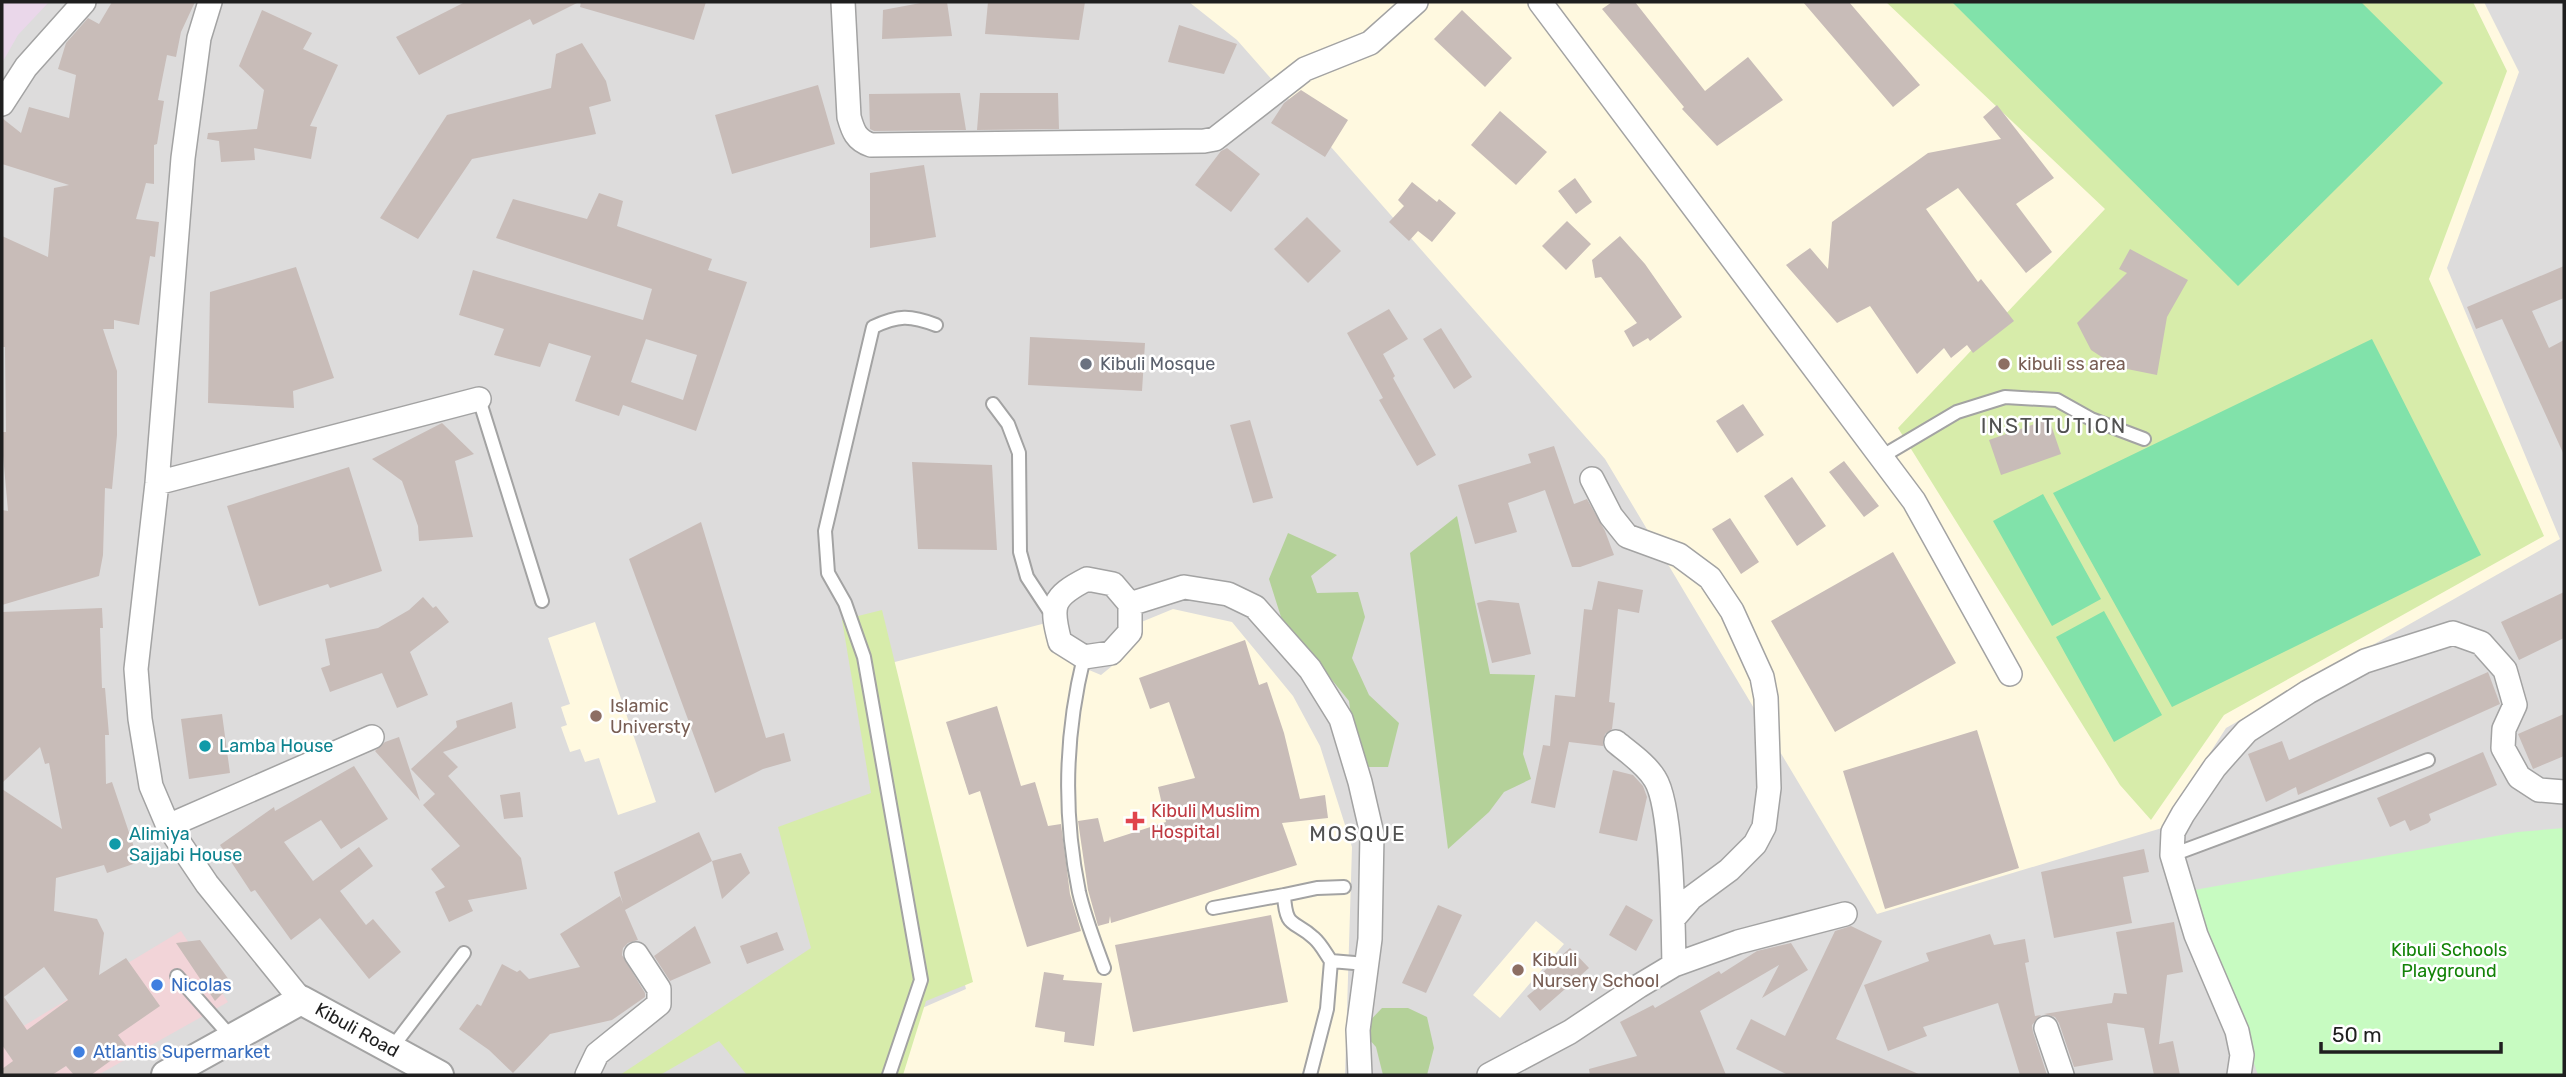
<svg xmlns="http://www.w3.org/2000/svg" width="2566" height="1077" viewBox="0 0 2566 1077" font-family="Rubik,sans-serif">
  <rect width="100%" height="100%" fill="#f0ebe5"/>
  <path fill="#dddcdc" d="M 2,2 L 2564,2 L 2564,1075 L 2,1075 Z"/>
  <path fill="#f2d4d8" d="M 181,931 L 228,1002 L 98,1075 L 2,1075 L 2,1039 Z"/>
  <path fill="#ead7ea" d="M 2,2 L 49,2 L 18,35 L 2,63 Z"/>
  <path fill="#fff9e0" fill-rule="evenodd" d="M 1189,2 L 2484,2 L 2519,72 L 2447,268 L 2560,539 L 2226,728 L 2162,828 L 1877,914 L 1605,459 L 1237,40 Z
    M 1173,609 L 1232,622 L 1293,696 L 1320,746 L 1352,847 L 1345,1075 L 899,1075 L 920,1009 L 966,989 L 887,664 L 1046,623 L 1077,665 L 1101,675 L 1128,653 L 1139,623 ZM 947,722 L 1019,779 L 969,794 Z
    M 595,622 L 656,802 L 618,815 L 599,758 L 585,762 L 580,749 L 570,752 L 561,727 L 567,725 L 561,707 L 570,704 L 548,638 Z
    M 1536,921 L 1564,944 L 1500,1018 L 1473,995 Z"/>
  <path fill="#d7ecaa" d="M 1886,2 L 2473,2 L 2507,71 L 2429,279 L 2544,536 L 2224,715 L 2151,820 L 2120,785 L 1898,428 L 2105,209 Z
    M 882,610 L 973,982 L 926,1001 L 903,1075 L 747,1075 L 719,1041 L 660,1075 L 620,1075 L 811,948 L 778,827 L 871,793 L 842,620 Z"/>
  <path fill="#b4d199" d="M 1457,516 L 1490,674 L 1535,675 L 1523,754 L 1531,779 L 1504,792 L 1489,812 L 1448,849 L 1410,553 Z
    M 1288,533 L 1337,555 L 1311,576 L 1317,593 L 1358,592 L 1365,617 L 1352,658 L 1369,695 L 1399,723 L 1388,767 L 1358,767 L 1349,701 L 1281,617 L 1269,579 Z
    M 1382,1008 L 1408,1008 L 1427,1017 L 1434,1048 L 1427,1075 L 1383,1075 L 1376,1047 L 1361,1030 Z"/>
  <path fill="#c7fbc1" d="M 2564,828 L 2564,1075 L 2258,1075 L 2194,890 L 2518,832 Z"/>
  <path fill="#81e2aa" d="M 1952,2 L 2361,2 L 2443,83 L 2238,286 Z
    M 2372,339 L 2481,555 L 2172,707 L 2053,493 Z
    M 2043,494 L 2101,599 L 2052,626 L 1993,521 Z
    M 2104,611 L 2162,715 L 2114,742 L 2056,637 Z"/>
  <path fill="#c8bcb8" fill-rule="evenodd" d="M 112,2 L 195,2 L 181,32 L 176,57 L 167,55 L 158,100 L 164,101 L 157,144 L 154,145 L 154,184 L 146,183 L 136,219 L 159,222 L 155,257 L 150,256 L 139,325 L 114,320 L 114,329 L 103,329 L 117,371 L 117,435 L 112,489 L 105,488 L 103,555 L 99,576 L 2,605 L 2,510 L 8,511 L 2,444 L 2,432 L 6,432 L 5,347 L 2,347 L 2,236 L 48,257 L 54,188 L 69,185 L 2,164 L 2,118 L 21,133 L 29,107 L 69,118 L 76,75 L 58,69 L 66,43 L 88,18 L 99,24 Z
    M 465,2 L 579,2 L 533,25 L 530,19 L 419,75 L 396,37 Z
    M 581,2 L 706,2 L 694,40 L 580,7 Z
    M 926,2 L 947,2 L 952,36 L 882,39 L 883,10 Z
    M 988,2 L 1085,2 L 1079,40 L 985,34 Z
    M 1612,2 L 1635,2 L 1705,91 L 1748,57 L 1783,100 L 1717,146 L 1682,109 L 1684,107 L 1602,9 Z
    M 1803,2 L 1849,2 L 1920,85 L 1893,107 Z
    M 262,10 L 312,33 L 303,49 L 338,65 L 310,126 L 317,127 L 311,159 L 254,148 L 255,160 L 221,162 L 219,141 L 207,139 L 208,133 L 257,129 L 264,90 L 239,66 Z
    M 1462,10 L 1512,58 L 1485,87 L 1434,39 Z
    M 1179,25 L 1237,44 L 1224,74 L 1168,62 Z
    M 582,43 L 606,81 L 611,101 L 589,107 L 596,134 L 472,159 L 418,239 L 380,218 L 447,115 L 551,88 L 556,54 Z
    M 818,85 L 835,144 L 732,174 L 715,115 Z
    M 1301,90 L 1348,120 L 1325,157 L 1271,123 L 1284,103 Z
    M 960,93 L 966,130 L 874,131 L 870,129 L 869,94 Z
    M 980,93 L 1058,93 L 1059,129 L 977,130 Z
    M 1997,105 L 2054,178 L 2016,204 L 2052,252 L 2026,273 L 1958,188 L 1926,209 L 1978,282 L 1981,279 L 2014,321 L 1973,353 L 1967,345 L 1951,358 L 1944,348 L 1917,374 L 1870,306 L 1837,323 L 1786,265 L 1810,248 L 1828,269 L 1832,222 L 1928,153 L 2001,139 L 1983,117 Z
    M 1500,111 L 1547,152 L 1516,185 L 1471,145 Z
    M 1227,148 L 1260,174 L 1231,212 L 1195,185 L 1221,151 Z
    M 924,165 L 936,237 L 870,248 L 870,173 Z
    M 1575,178 L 1592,202 L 1576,214 L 1558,191 Z
    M 1412,182 L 1437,202 L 1439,199 L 1456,213 L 1432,242 L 1418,231 L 1409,241 L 1389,222 L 1404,206 L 1398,200 Z
    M 599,193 L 623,201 L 617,226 L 712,259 L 708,270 L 747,282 L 696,431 L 623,405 L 619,416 L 575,401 L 591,356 L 549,343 L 540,367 L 494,355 L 504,329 L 459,315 L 473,270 L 643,320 L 652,289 L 496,238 L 513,199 L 587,219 ZM 646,339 L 697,355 L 683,400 L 631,382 Z
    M 1307,217 L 1341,251 L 1308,283 L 1274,249 Z
    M 1567,221 L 1591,244 L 1566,270 L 1542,246 Z
    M 1620,236 L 1645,264 L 1682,317 L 1650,341 L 1648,338 L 1633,347 L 1624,331 L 1637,323 L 1601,277 L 1595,278 L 1592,260 Z
    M 2130,249 L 2188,280 L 2167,317 L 2157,375 L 2117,367 L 2091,350 L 2077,323 L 2127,273 L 2119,269 Z
    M 2564,266 L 2564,298 L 2532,311 L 2549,348 L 2564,340 L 2564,455 L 2502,319 L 2476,329 L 2467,307 Z
    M 296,267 L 334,378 L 293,391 L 294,408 L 208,403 L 210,292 Z
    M 1389,309 L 1408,339 L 1383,354 L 1395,376 L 1393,378 L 1436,455 L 1417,466 L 1379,400 L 1383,398 L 1347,333 Z
    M 1441,328 L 1472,377 L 1454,389 L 1423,339 Z
    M 1030,337 L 1145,343 L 1142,391 L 1028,385 Z
    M 1743,404 L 1764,435 L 1737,453 L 1716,421 Z
    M 2049,419 L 2061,454 L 2001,475 L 1989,440 Z
    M 1250,420 L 1273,498 L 1253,503 L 1230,425 Z
    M 442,423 L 474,454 L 455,461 L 473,537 L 419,541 L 418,526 L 402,481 L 372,459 Z
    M 1554,446 L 1574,504 L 1587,499 L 1605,531 L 1614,555 L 1580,567 L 1572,567 L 1545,490 L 1508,503 L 1517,532 L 1475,544 L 1458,485 L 1531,463 L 1528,454 Z
    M 1844,461 L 1879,506 L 1864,517 L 1829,472 Z
    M 912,462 L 992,465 L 997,550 L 918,549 Z
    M 349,467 L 382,571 L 330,588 L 328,584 L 259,606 L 227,506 Z
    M 1792,477 L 1826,526 L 1797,546 L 1764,496 Z
    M 1730,518 L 1759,562 L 1741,574 L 1712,529 Z
    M 701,522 L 766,738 L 784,733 L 791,761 L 763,769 L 715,793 L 629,559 Z
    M 1893,552 L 1956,663 L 1835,732 L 1771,621 Z
    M 1598,581 L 1643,590 L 1639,613 L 1618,609 L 1609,702 L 1615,703 L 1612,729 L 1605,734 L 1603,746 L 1569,742 L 1555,808 L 1531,803 L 1543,745 L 1550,746 L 1555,695 L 1575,697 L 1584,609 L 1592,610 Z
    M 2564,592 L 2564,638 L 2519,660 L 2501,622 Z
    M 423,597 L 433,608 L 436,606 L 449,622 L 410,652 L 428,695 L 397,708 L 382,673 L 330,692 L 321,668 L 330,665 L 325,639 L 378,628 L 409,610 Z
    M 1489,600 L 1519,603 L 1531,654 L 1492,663 L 1477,603 Z
    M 102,608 L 103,628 L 100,628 L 102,688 L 105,688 L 109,735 L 105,735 L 106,784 L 112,782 L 139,862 L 107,873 L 104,865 L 56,878 L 54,911 L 97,919 L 104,933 L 99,975 L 126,958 L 160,1006 L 118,1035 L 128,1048 L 91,1075 L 74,1075 L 66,1066 L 52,1075 L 2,1075 L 2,1069 L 13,1061 L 2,1045 L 2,789 L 62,829 L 49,763 L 45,764 L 40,747 L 2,783 L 2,612 ZM 44,967 L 68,1000 L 27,1030 L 4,997 Z
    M 1245,640 L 1259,685 L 1267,682 L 1284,733 L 1300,799 L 1325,795 L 1328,818 L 1282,823 L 1297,865 L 1111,923 L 1110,916 L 1109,923 L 1098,926 L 1088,890 L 1078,821 L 1098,818 L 1104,842 L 1166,822 L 1158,787 L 1195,778 L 1169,702 L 1150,709 L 1139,678 Z
    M 2488,672 L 2500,704 L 2298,795 L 2296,787 L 2266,802 L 2248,754 L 2282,741 L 2289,760 Z
    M 512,702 L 516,728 L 443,752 L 458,767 L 448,776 L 521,858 L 527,889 L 468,900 L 473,911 L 449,922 L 435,892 L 445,887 L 431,869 L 460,846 L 423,805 L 435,794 L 411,769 L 457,727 L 456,721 Z
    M 997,706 L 1021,786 L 1035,782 L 1048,826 L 1061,824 L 1070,894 L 1081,931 L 1027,947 L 980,791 L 969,795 L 946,722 Z
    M 222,714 L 230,773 L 189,779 L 181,719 Z
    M 2564,714 L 2564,756 L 2533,769 L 2518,734 Z
    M 1977,730 L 2019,868 L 1885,909 L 1843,771 Z
    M 399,737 L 420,801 L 375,751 L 385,742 Z
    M 2483,752 L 2497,785 L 2429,814 L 2431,820 L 2428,823 L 2410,831 L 2405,820 L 2390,827 L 2377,798 Z
    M 354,766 L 388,819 L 341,849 L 321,820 L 284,842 L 313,881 L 359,847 L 373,866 L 340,891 L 366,925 L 373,919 L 401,952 L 369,979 L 320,918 L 291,940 L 255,890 L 251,892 L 220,845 L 274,807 L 275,811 Z
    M 1613,770 L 1633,775 L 1643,786 L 1647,797 L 1637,841 L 1599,833 Z
    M 520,792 L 523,817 L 504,819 L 500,795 Z
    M 699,832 L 712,861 L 625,910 L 638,940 L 628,943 L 623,948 L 622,955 L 645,993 L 645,997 L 612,1020 L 550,1034 L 513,1073 L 489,1050 L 459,1029 L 477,1004 L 481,1006 L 502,964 L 517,972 L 520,970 L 529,979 L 580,967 L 560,934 L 620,896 L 623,904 L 614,872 Z
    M 2144,849 L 2149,872 L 2123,877 L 2132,923 L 2054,938 L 2041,872 Z
    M 741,853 L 750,873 L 722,899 L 712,861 Z
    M 1438,905 L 1462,915 L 1426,993 L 1402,983 Z
    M 1626,905 L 1653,920 L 1636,951 L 1609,935 Z
    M 1271,915 L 1288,1002 L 1133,1032 L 1115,945 Z
    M 2174,922 L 2183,972 L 2167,975 L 2159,1044 L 2173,1041 L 2180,1075 L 2154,1075 L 2144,1028 L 2107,1023 L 2113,1060 L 2074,1067 L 2059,1023 L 2055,1017 L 2044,1014 L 2112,1003 L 2114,993 L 2127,994 L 2116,932 Z
    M 695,926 L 711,963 L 670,981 L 654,956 Z
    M 1851,926 L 1882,941 L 1836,1039 L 1921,1075 L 1788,1075 L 1736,1049 L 1751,1019 L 1785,1036 L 1835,931 Z
    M 777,932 L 784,950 L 747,964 L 740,946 Z
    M 1990,934 L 1994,945 L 2025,939 L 2029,962 L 2025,963 L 2035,1016 L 2041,1015 L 2032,1025 L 2033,1032 L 2047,1075 L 2020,1075 L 1998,1003 L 1923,1027 L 1927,1036 L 1888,1051 L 1864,985 L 1929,961 L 1926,953 Z
    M 200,940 L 232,984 L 215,1001 L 176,943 Z
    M 1791,943 L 1808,970 L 1762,998 L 1779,965 L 1700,1011 L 1726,1075 L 1590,1075 L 1589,1069 L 1637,1056 L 1620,1022 L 1653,1005 L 1655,1008 L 1719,971 L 1721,974 L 1757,951 Z
    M 1570,948 L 1589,968 L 1540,1011 L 1527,996 L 1541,985 L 1535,979 Z
    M 1044,972 L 1064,975 L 1063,980 L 1102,983 L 1094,1046 L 1064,1042 L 1065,1032 L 1035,1027 Z"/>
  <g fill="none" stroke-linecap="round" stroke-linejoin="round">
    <g stroke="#a3a3a3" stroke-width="16">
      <path id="service" d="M 479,399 L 542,601
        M 993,404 L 1008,424 L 1019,453 L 1020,552 L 1027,577 L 1052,615
        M 1881,457 L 1957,412 L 2005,397 L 2057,400 L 2091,419 L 2144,439
        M 1084,657 C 1065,734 1063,814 1079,892 C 1085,918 1095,943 1104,968
        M 2172,855 L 2428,760
        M 1284,895 L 1317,888 L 1344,887
        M 1213,908 L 1284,895 C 1286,930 1294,919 1314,938 C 1321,944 1326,954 1331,961 L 1366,964
        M 177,976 L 232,1038
        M 391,1049 L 464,953
        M 889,1075 L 921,980 L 864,657 L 845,603 L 828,573 L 825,531 L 873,327 C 898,315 910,315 936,325
        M 1310,1075 L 1327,1009 L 1331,961"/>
    </g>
    <g stroke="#a3a3a3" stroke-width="26">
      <path id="minor" d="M 210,2 L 199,38 L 183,158 L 157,483 L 136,669 L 140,719 L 151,786 L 168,826 L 207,884 L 301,1000
        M 843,2 L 849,117 C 853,131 856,140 871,145 L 1204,141 L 1215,139 L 1305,69 L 1370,43 L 1416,2
        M 1540,2 L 1914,501 L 2010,674
        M 2,104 L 26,67 L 84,2
        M 1592,479 L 1611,516 L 1627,536 L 1679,555 L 1710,578 L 1732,611 L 1762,677 L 1766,698 L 1769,788 L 1764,827 L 1755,844 L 1729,870 L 1691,898 L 1673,919
        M 157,483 L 479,399
        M 1087,579 L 1113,584 L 1130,604 L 1130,632 L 1111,653 L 1084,657 L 1060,642 C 1050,605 1052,597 1087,579 Z
        M 1130,604 L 1184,587 L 1228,594 L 1255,607 L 1310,669 L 1341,719 L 1360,782 L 1372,834 L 1370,939 L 1358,1030 L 1360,1075
        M 1616,742 C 1629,753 1646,764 1655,779 C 1673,807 1673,927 1674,965
        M 168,826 L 372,737
        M 2046,1028 L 2062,1075
        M 587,1075 L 597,1054 L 659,1004 L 659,989 L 636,954
        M 1489,1075 L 1570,1032 L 1639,986 L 1674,965 L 1738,942 L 1845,914
        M 2239,1075 L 2242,1055 L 2237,1031 L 2196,935 L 2172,855 L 2173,832 L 2183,814 L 2215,767 L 2247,731 L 2308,692 L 2365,661 L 2453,633 L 2481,643 L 2505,670 L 2515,705 L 2504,729 L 2503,748 L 2519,777 L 2539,790 L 2564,792"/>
    </g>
    <g stroke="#a3a3a3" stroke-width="32">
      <path id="tertiary" d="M 166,1075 L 301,1000 L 439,1075"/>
    </g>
    <use href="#service" stroke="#fff" stroke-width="12"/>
    <use href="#minor" stroke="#fff" stroke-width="23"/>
    <use href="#tertiary" stroke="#fff" stroke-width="28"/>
  </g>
  <circle fill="#6b7280" stroke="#fff" stroke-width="2.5" cx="1086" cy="364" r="7"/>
  <g fill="#8d6e63" stroke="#fff" stroke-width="2.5">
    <circle cx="2004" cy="364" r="7"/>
    <circle cx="596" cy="716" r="7"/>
    <circle cx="1518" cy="970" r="7"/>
  </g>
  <g fill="#0f9aa8" stroke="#fff" stroke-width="2.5">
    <circle cx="205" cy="746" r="7"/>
    <circle cx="115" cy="844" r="7"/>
  </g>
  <path fill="#e0444e" stroke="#fff" stroke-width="2.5" d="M1131.5 810.5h7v7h7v7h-7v7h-7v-7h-7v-7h7z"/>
  <g fill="#3f7fe0" stroke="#fff" stroke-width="2.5">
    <circle cx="157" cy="985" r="7"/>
    <circle cx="79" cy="1052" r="7"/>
  </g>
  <g text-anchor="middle" stroke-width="5" stroke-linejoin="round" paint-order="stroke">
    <g font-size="18" fill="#5b616d" stroke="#fff" text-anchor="start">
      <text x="1100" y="370">Kibuli Mosque</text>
    </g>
    <g font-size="18" fill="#785e54" stroke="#fff" text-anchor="start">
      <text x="2018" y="370">kibuli ss area</text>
      <text x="610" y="712">Islamic<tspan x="610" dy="21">Universty</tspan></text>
      <text x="1532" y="966">Kibuli<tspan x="1532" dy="21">Nursery School</tspan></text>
    </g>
    <g font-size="18" fill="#0d838f" stroke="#fff" text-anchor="start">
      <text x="219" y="752">Lamba House</text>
      <text x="129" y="840">Alimiya<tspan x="129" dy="21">Sajjabi House</tspan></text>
    </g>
    <g font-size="18" fill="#be3a42" stroke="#fff" text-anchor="start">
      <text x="1151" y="817">Kibuli Muslim<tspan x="1151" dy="21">Hospital</tspan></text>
    </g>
    <g font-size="18" fill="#148308" stroke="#fff">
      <text x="2449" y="956">Kibuli Schools<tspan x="2449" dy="21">Playground</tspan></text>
    </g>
    <g font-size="18" fill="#366cbe" stroke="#fff" text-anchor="start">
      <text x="171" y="991">Nicolas</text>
      <text x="93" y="1058">Atlantis Supermarket</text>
    </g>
    <g font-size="18" fill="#1f1f1f" stroke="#fff">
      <text transform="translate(357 1030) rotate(29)" y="6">Kibuli Road</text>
    </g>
    <g font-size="21" letter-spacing="2" fill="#525252" stroke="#fff">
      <text x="2054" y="433">INSTITUTION</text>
      <text x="1358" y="841">MOSQUE</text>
    </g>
  </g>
  <rect width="2566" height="1077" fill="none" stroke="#1f1f1f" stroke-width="7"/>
  <path d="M2321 1042v10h180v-10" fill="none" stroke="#1f1f1f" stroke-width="3.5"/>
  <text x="2332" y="1042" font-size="21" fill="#1f1f1f" stroke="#ffffff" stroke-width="5" paint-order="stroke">50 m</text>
</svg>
